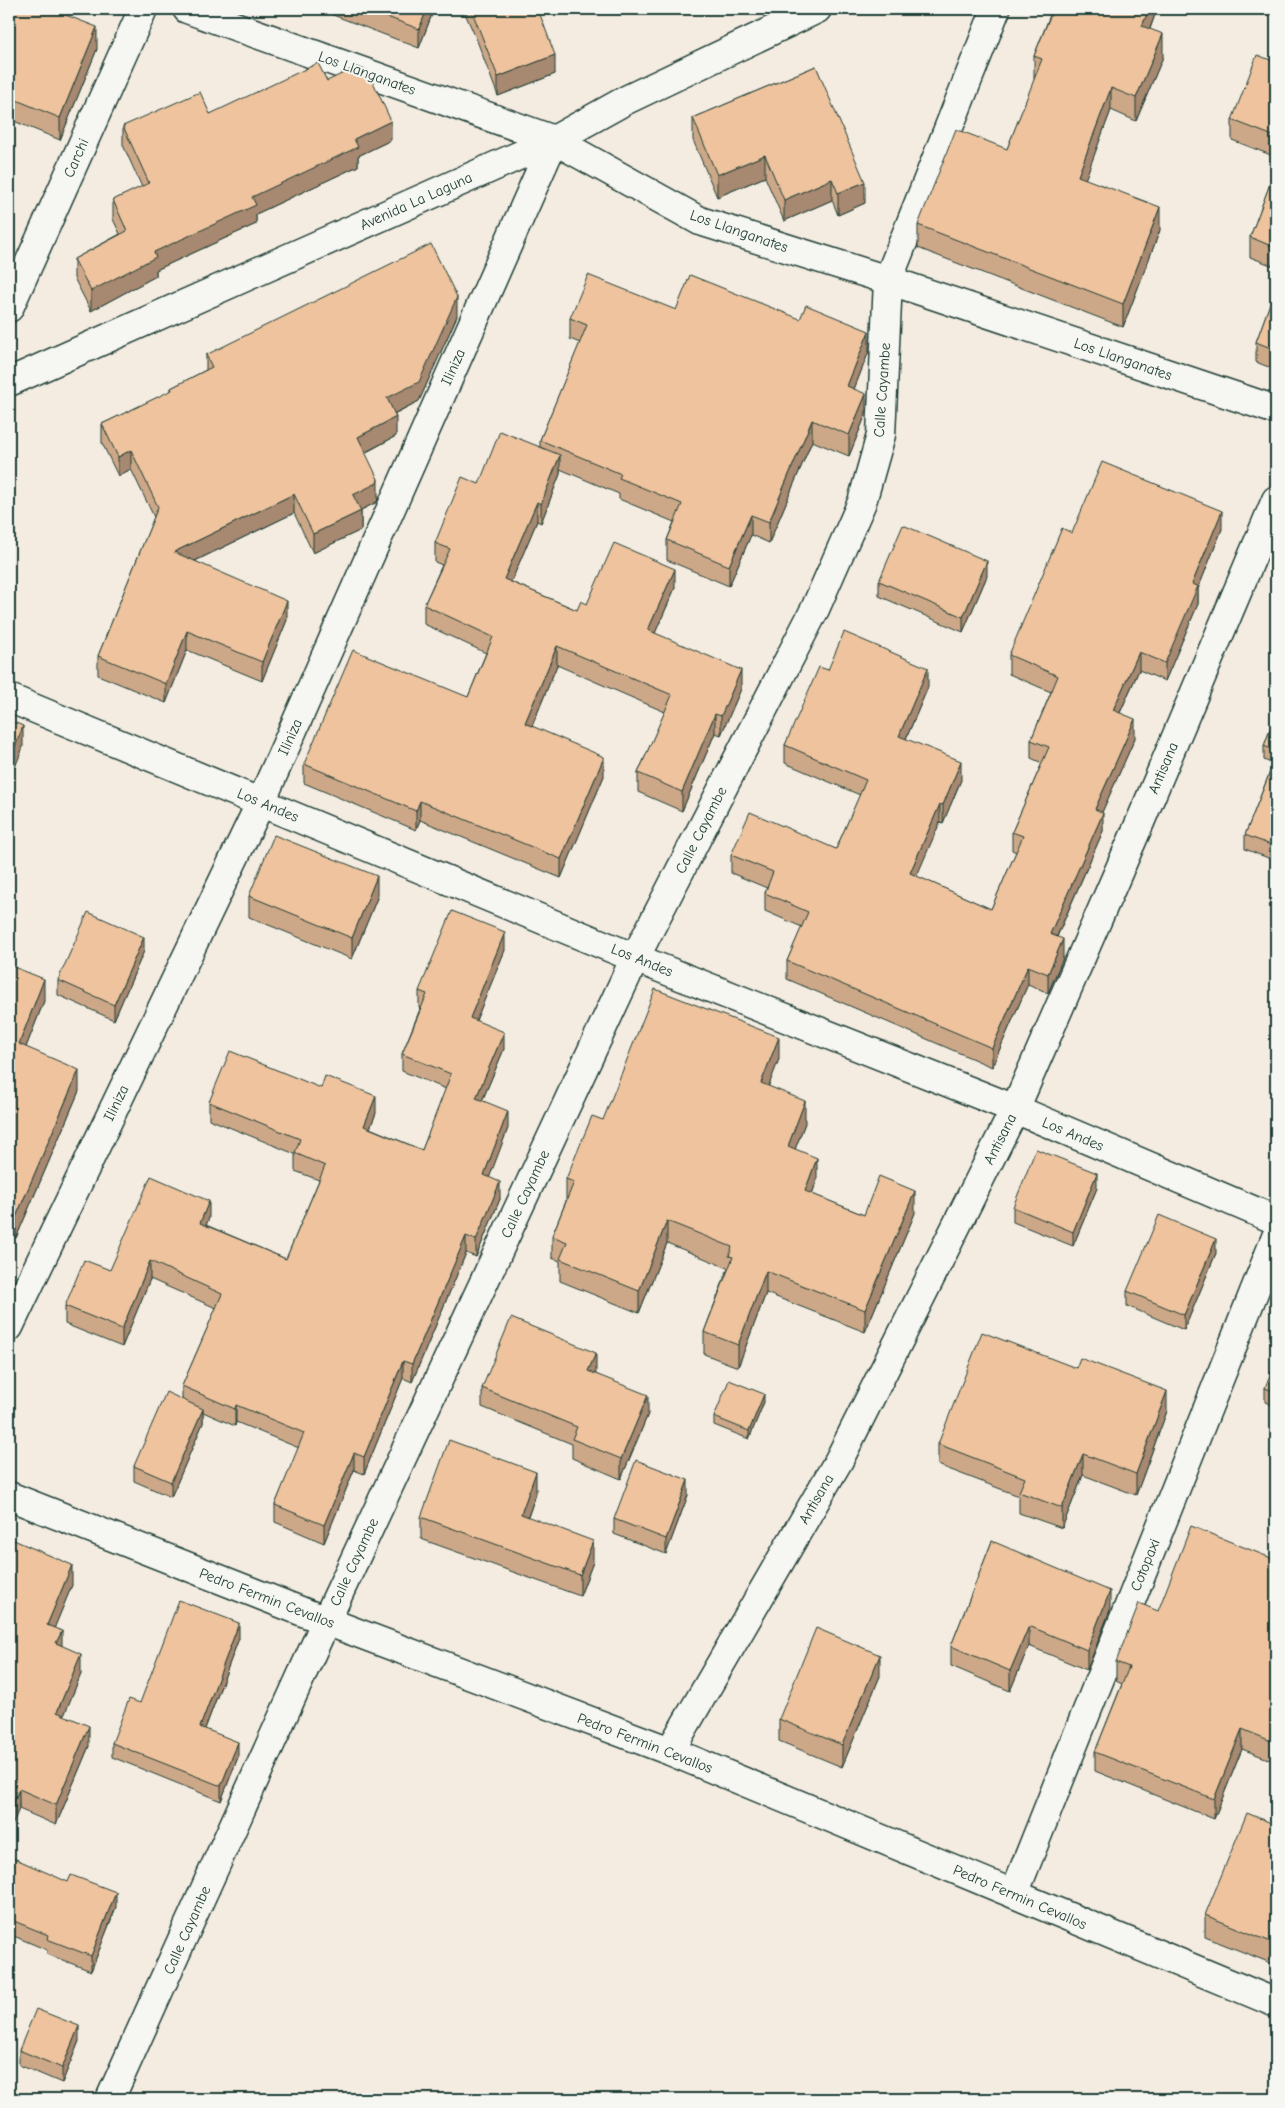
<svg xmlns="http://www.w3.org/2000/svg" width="1285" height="2108" viewBox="0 0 1285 2108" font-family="'Comic Neue',sans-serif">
  <rect width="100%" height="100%" fill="#f4ece1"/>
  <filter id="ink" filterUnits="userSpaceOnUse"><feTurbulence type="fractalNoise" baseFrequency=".02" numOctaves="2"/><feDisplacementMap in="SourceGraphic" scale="10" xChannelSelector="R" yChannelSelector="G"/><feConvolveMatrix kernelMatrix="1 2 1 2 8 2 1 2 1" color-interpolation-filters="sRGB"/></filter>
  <g filter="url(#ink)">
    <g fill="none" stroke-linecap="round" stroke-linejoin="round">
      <g stroke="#1f3d34" stroke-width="31">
        <path id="minor" d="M 187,9 L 554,140 L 700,221 L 888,280 L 1276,410
          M 9,308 L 143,9
          M 9,382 L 554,140 L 626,100 L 817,9
          M 9,698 L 635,958 L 1015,1109 L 1276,1220
          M 9,1327 L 261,802 L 554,140
          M 9,1496 L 326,1621 L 670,1751 L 1276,2003
          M 670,1751 L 839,1460 L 1015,1109 L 1141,820 L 1276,500
          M 1014,1894 L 1276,1237
          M 110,2099 L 326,1621 L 635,958 L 815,609 L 862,502 L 881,435 L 888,280 L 996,9"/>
      </g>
      <use href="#minor" stroke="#f6f6f2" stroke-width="28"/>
    </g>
    <path fill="#cda888" stroke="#1f3d34" d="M 9,9 L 97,49 L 60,140 L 9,119 Z
      M 328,9 L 434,9 L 419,48 L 328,13 Z
      M 463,9 L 541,9 L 538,10 L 555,74 L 498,96 L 476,38 Z
      M 1048,9 L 1156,9 L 1156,12 L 1150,29 L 1163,57 L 1136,121 L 1111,110 L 1085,179 L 1160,230 L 1123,327 L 918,248 L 918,225 L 1007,149 L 1035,79 L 1034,79 L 1034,56 L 1052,10 Z
      M 1276,62 L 1276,157 L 1232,140 L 1232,120 Z
      M 816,66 L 865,203 L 838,215 L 832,200 L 784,221 L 765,177 L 717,197 L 693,140 L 693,118 Z
      M 327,81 L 391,140 L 358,156 L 358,166 L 256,214 L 256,224 L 156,270 L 156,276 L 91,311 L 74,278 L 74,259 L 120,234 L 113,219 L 113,200 L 142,187 L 123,145 L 123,126 L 210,114 Z
      M 1276,168 L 1276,267 L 1250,257 L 1250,237 Z
      M 1276,287 L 1276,370 L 1256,362 L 1256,342 Z
      M 676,310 L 869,351 L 854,389 L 866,414 L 849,456 L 812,441 L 769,543 L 751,535 L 729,586 L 667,560 L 667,540 L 674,522 L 619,499 L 619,494 L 560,469 L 560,474 L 541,523 L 537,521 L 511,582 L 577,610 L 587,604 L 675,588 L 655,633 L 741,689 L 721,735 L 715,733 L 682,811 L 638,792 L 638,773 L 665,712 L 557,665 L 532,726 L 604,776 L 561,878 L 420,820 L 416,830 L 304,783 L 304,764 L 468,697 L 486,653 L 424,624 L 424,605 L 442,565 L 435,562 L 435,543 L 479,484 L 540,447 L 540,440 L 580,343 L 570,339 L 570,318 Z
      M 457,316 L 419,401 L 394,414 L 396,436 L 365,453 L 378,498 L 377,502 L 361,510 L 361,530 L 313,553 L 294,513 L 195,561 L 287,620 L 262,681 L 187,650 L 166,703 L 98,675 L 98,656 L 154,517 L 131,469 L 118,476 L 102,443 L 102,424 L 171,391 L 171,388 L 206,370 L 206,355 Z
      M 1222,529 L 1198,589 L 1198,604 L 1165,681 L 1139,670 L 1120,713 L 1135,738 L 1102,812 L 1103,831 L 1057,937 L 1063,958 L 1048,993 L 1028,984 L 992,1067 L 787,979 L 787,961 L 802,927 L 765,911 L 765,893 L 767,888 L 731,873 L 731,855 L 836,849 L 860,795 L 785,763 L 785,745 L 828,670 L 928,687 L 906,739 L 961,780 L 943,823 L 940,822 L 916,876 L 991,909 L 1016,852 L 1012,850 L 1012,832 L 1042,763 L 1031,758 L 1031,740 L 1051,692 L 1009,674 L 1009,655 L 1072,533 Z
      M 987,576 L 963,632 L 879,596 L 879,581 Z
      M 1276,713 L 1276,861 L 1245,849 L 1245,835 L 1273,764 L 1264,760 L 1264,746 Z
      M 249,896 L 377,898 L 352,959 L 249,917 Z
      M 505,950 L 476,1020 L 504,1049 L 482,1101 L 508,1128 L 489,1177 L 500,1199 L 476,1257 L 466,1253 L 412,1382 L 403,1378 L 364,1474 L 354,1470 L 324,1543 L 275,1522 L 275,1505 L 299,1448 L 236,1422 L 235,1426 L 203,1412 L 203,1423 L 171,1497 L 134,1481 L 134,1466 L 182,1400 L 182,1386 L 216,1308 L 150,1279 L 122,1347 L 65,1324 L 65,1306 L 110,1270 L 209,1218 L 206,1225 L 286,1259 L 319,1180 L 295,1171 L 295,1154 L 209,1119 L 209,1102 L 376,1113 L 370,1128 L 422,1150 L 446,1089 L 402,1071 L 402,1054 L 420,1009 L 419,1008 L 419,991 Z
      M 144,951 L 114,1020 L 58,995 L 58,980 Z
      M 9,965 L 44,1001 L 26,1047 L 79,1091 L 16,1238 L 9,1235 Z
      M 779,1059 L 768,1086 L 805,1123 L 795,1149 L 817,1180 L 812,1194 L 864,1215 L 915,1213 L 865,1332 L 766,1293 L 738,1367 L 704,1354 L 704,1332 L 728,1268 L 667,1243 L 639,1313 L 560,1281 L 560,1261 L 552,1258 L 552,1236 L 566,1201 L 566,1179 L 603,1120 Z
      M 1097,1188 L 1073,1246 L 1013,1222 L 1013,1207 Z
      M 1216,1253 L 1184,1330 L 1127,1306 L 1127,1291 Z
      M 1276,1360 L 1276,1407 L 1265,1402 L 1265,1388 Z
      M 596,1372 L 595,1373 L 648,1414 L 621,1479 L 572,1458 L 572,1444 L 482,1407 L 482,1388 Z
      M 764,1402 L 749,1439 L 714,1425 L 714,1417 Z
      M 1167,1411 L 1136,1495 L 1083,1475 L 1062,1528 L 1019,1513 L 1019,1496 L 938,1465 L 938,1444 Z
      M 536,1494 L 528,1517 L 593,1562 L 580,1596 L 421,1539 L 421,1517 Z
      M 688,1495 L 666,1554 L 614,1534 L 614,1519 Z
      M 9,1538 L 72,1585 L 54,1628 L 62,1646 L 81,1674 L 64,1715 L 89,1746 L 56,1825 L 19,1809 Z
      M 992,1541 L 1110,1610 L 1087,1670 L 1029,1646 L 1010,1691 L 951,1666 L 951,1646 Z
      M 1276,1560 L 1276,1762 L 1242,1749 L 1214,1819 L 1095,1771 L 1095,1752 L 1122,1684 L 1116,1681 L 1116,1662 L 1158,1611 Z
      M 239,1638 L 205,1729 L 238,1757 L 221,1801 L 112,1757 L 112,1743 L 140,1703 Z
      M 880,1676 L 842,1767 L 779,1741 L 779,1719 Z
      M 1276,1825 L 1276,1965 L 1205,1937 L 1205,1915 Z
      M 9,1856 L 116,1907 L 91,1971 L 47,1954 L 47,1950 L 9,1934 Z
      M 79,2041 L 62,2083 L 19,2065 L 19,2050 Z"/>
    <path fill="#a7886f" stroke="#1f3d34" d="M 427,9 L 434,9 L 419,48 L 419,29 Z
      M 1149,9 L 1156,9 L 1156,12 L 1142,49 L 1142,26 Z
      M 97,27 L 97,49 L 60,140 L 60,118 Z
      M 1163,34 L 1163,57 L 1136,121 L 1136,98 Z
      M 555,55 L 555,74 L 498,96 L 498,77 Z
      M 1111,88 L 1111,110 L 1078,199 L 1078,176 Z
      M 391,121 L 391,140 L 358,156 L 358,166 L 256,214 L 256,224 L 156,270 L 156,276 L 91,311 L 91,291 L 154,252 L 354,139 Z
      M 765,155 L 765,177 L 717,197 L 717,175 Z
      M 832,179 L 832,200 L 784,221 L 784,200 Z
      M 865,182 L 865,203 L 838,215 L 838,193 Z
      M 1160,207 L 1160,230 L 1123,327 L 1123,304 Z
      M 457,297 L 457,316 L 419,401 L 387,417 L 387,398 Z
      M 869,331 L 869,351 L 847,407 L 847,386 Z
      M 866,394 L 866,414 L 849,456 L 849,435 Z
      M 396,417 L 396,436 L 358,456 L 358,437 Z
      M 812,420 L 812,441 L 769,543 L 769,522 Z
      M 131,450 L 131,469 L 118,476 L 118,457 Z
      M 560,455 L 560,474 L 541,523 L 541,504 Z
      M 378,479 L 378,498 L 377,502 L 353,514 L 353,495 Z
      M 294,494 L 294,513 L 174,571 L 174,552 Z
      M 537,502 L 537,521 L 504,599 L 504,579 Z
      M 361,511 L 361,530 L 313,553 L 313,534 Z
      M 1222,511 L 1222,529 L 1198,589 L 1198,604 L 1165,681 L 1165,663 L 1192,584 Z
      M 751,515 L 751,535 L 729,586 L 729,566 Z
      M 987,561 L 987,576 L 963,632 L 963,617 Z
      M 675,569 L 675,588 L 648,649 L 648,630 Z
      M 287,601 L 287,620 L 262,681 L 262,662 Z
      M 187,631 L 187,650 L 166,703 L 166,684 Z
      M 557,646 L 557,665 L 525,743 L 525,723 Z
      M 1139,652 L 1139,670 L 1113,728 L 1113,710 Z
      M 928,668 L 928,687 L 899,755 L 899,736 Z
      M 741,670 L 741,689 L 721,735 L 721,716 Z
      M 715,714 L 715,733 L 682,811 L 682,792 Z
      M 1135,719 L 1135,738 L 1095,828 L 1095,809 Z
      M 23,726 L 23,747 L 9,783 L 9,762 Z
      M 604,757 L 604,776 L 561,878 L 561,859 Z
      M 961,761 L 961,780 L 943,823 L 943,805 Z
      M 420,801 L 420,820 L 416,830 L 416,811 Z
      M 940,804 L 940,822 L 910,892 L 910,873 Z
      M 1103,813 L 1103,831 L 1050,952 L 1050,934 Z
      M 377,876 L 377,898 L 352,959 L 352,938 Z
      M 505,932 L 505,950 L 470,1035 L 470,1018 Z
      M 144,937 L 144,951 L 114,1020 L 114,1005 Z
      M 1063,939 L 1063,958 L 1048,993 L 1048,974 Z
      M 1028,966 L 1028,984 L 992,1067 L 992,1048 Z
      M 44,979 L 44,1001 L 19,1065 L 19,1044 Z
      M 504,1032 L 504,1049 L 476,1115 L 476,1098 Z
      M 779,1037 L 779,1059 L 761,1106 L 761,1083 Z
      M 79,1070 L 79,1091 L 16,1238 L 16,1217 Z
      M 376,1096 L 376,1113 L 364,1143 L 364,1126 Z
      M 805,1101 L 805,1123 L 788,1168 L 788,1146 Z
      M 508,1111 L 508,1128 L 484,1192 L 484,1175 Z
      M 817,1158 L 817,1180 L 805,1213 L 805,1191 Z
      M 1097,1173 L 1097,1188 L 1073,1246 L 1073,1232 Z
      M 500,1182 L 500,1199 L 476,1257 L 476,1240 Z
      M 915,1191 L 915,1213 L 865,1332 L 865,1310 Z
      M 209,1201 L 209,1218 L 200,1240 L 200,1223 Z
      M 667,1221 L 667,1243 L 639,1313 L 639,1291 Z
      M 466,1236 L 466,1253 L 412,1382 L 412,1364 Z
      M 1216,1239 L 1216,1253 L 1184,1330 L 1184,1315 Z
      M 150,1261 L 150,1279 L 122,1347 L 122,1329 Z
      M 766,1271 L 766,1293 L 738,1367 L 738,1345 Z
      M 596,1353 L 596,1372 L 588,1390 L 588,1371 Z
      M 403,1361 L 403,1378 L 364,1474 L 364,1457 Z
      M 1167,1391 L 1167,1411 L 1136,1495 L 1136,1474 Z
      M 764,1394 L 764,1402 L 749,1439 L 749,1431 Z
      M 648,1395 L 648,1414 L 621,1479 L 621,1459 Z
      M 236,1405 L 236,1422 L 235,1426 L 235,1409 Z
      M 203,1409 L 203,1423 L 171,1497 L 171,1482 Z
      M 354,1453 L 354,1470 L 324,1543 L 324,1525 Z
      M 1083,1454 L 1083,1475 L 1062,1528 L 1062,1508 Z
      M 536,1472 L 536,1494 L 521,1536 L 521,1514 Z
      M 688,1480 L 688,1495 L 666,1554 L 666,1539 Z
      M 593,1541 L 593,1562 L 580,1596 L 580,1575 Z
      M 72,1565 L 72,1585 L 47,1646 L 47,1625 Z
      M 1110,1591 L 1110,1610 L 1087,1670 L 1087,1650 Z
      M 239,1623 L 239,1638 L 200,1742 L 200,1727 Z
      M 1029,1626 L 1029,1646 L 1010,1691 L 1010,1671 Z
      M 62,1631 L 62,1652 L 56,1643 Z
      M 81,1654 L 81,1674 L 57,1733 L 57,1712 Z
      M 880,1655 L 880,1676 L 842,1767 L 842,1745 Z
      M 89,1726 L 89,1746 L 56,1825 L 56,1805 Z
      M 1242,1729 L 1242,1749 L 1214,1819 L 1214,1799 Z
      M 238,1742 L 238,1757 L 221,1801 L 221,1786 Z
      M 19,1789 L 19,1809 L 9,1833 L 9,1813 Z
      M 116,1892 L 116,1907 L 91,1971 L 91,1956 Z
      M 79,2026 L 79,2041 L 62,2083 L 62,2068 Z"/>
    <path fill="#eec39e" stroke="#1f3d34" d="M 9,9 L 50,9 L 97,27 L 60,118 L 9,97 Z
      M 366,9 L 427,9 L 419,29 Z
      M 471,9 L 538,9 L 555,55 L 498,77 Z
      M 1053,9 L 1149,9 L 1142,26 L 1163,34 L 1136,98 L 1111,88 L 1078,176 L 1160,207 L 1123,304 L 918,225 L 956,129 L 1007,149 L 1042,59 L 1034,56 Z
      M 1257,55 L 1276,62 L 1276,137 L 1232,120 Z
      M 318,63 L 327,81 L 356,67 L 368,71 L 391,121 L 354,139 L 358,147 L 252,197 L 256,205 L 154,252 L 156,257 L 91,291 L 74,259 L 127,231 L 113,200 L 149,183 L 123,126 L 200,92 L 210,114 Z
      M 816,66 L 865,182 L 838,193 L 832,179 L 784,200 L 765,155 L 717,175 L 693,118 Z
      M 1276,168 L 1276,248 L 1250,237 Z
      M 431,244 L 457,297 L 419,382 L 387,398 L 396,417 L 358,437 L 378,479 L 377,483 L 353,495 L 361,511 L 313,534 L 294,494 L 174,552 L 287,601 L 262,662 L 187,631 L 166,684 L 98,656 L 158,507 L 131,450 L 118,457 L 102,424 L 172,390 L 171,388 L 212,367 L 206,355 Z
      M 588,275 L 676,310 L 690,275 L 800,319 L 806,305 L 869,331 L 847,386 L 866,394 L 849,435 L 812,420 L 769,522 L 751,515 L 729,566 L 667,540 L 682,504 L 619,478 L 621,474 L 540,440 L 587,325 L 570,318 Z
      M 1276,287 L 1276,350 L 1256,342 Z
      M 500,431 L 560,455 L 541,504 L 537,502 L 504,579 L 577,610 L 581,601 L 587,604 L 614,543 L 675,569 L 648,630 L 741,670 L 721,716 L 715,714 L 682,792 L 638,773 L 672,695 L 557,646 L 525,723 L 604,757 L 561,859 L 420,801 L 416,811 L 304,764 L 353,650 L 468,697 L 493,637 L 424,605 L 450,549 L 435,543 L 462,477 L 479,484 Z
      M 1102,462 L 1222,511 L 1192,584 L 1198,586 L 1165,663 L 1139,652 L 1113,710 L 1135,719 L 1095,809 L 1103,813 L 1050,934 L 1063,939 L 1048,974 L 1028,966 L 992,1048 L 787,961 L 808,912 L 765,893 L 773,872 L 731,855 L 750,812 L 836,849 L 866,780 L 785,745 L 819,667 L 828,670 L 844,632 L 928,668 L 899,736 L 961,761 L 943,805 L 940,804 L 910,873 L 991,909 L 1023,836 L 1012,832 L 1049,747 L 1031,740 L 1058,676 L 1009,655 L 1062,528 L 1072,533 Z
      M 903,525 L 987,561 L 963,617 L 879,581 Z
      M 1276,713 L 1276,751 L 1264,746 Z
      M 9,720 L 23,726 L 9,762 Z
      M 1276,757 L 1276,847 L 1245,835 Z
      M 274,835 L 377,876 L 352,938 L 249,896 Z
      M 452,911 L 505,932 L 470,1018 L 504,1032 L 476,1098 L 508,1111 L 484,1175 L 500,1182 L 476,1240 L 466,1236 L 412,1364 L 403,1361 L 364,1457 L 354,1453 L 324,1525 L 275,1505 L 304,1433 L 236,1405 L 235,1409 L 182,1386 L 222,1294 L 150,1261 L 122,1329 L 65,1306 L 84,1260 L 110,1270 L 151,1176 L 209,1201 L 200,1223 L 286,1259 L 325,1166 L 295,1153 L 300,1139 L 209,1102 L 230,1051 L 321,1088 L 325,1076 L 376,1096 L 364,1126 L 422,1150 L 451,1074 L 402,1054 L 427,994 L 419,991 Z
      M 88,912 L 144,937 L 114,1005 L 58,980 Z
      M 9,965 L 44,979 L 19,1044 L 79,1070 L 16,1217 L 9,1214 Z
      M 655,989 L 779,1037 L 761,1083 L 805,1101 L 788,1146 L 817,1158 L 805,1191 L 864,1215 L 879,1176 L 915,1191 L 865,1310 L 766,1271 L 738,1345 L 704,1332 L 733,1257 L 729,1256 L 732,1247 L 667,1221 L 639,1291 L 560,1259 L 567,1242 L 552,1236 L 574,1182 L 566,1179 L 592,1116 L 603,1120 Z
      M 1036,1149 L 1097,1173 L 1073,1232 L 1013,1207 Z
      M 1159,1215 L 1216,1239 L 1184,1315 L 1127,1291 Z
      M 511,1318 L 596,1353 L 588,1371 L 648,1395 L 621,1459 L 572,1439 L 577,1427 L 482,1388 Z
      M 982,1332 L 1076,1368 L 1080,1358 L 1167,1391 L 1136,1474 L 1083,1454 L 1062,1508 L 1019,1492 L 1025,1478 L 938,1444 Z
      M 1276,1360 L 1276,1392 L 1265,1388 Z
      M 729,1380 L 764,1394 L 749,1431 L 714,1417 Z
      M 166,1392 L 203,1409 L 171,1482 L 134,1466 Z
      M 449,1440 L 536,1472 L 521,1514 L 593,1541 L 580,1575 L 421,1517 Z
      M 636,1460 L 688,1480 L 666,1539 L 614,1519 Z
      M 1191,1526 L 1276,1560 L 1276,1743 L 1242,1729 L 1214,1799 L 1095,1752 L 1129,1667 L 1116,1662 L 1139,1603 L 1158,1611 Z
      M 9,1538 L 72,1565 L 47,1625 L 62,1631 L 56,1643 L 81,1654 L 57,1712 L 89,1726 L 56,1805 L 19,1789 L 9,1813 Z
      M 992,1541 L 1110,1591 L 1087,1650 L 1029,1626 L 1010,1671 L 951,1646 Z
      M 179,1600 L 239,1623 L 200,1727 L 238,1742 L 221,1786 L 112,1743 L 129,1699 L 140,1703 Z
      M 816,1628 L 880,1655 L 842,1745 L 779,1719 Z
      M 1247,1813 L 1276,1825 L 1276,1944 L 1205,1915 Z
      M 9,1856 L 68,1882 L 71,1875 L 116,1892 L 91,1956 L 47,1939 L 48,1935 L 9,1919 Z
      M 36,2009 L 79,2026 L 62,2068 L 19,2050 Z"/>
  </g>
  <g text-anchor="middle" stroke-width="4" stroke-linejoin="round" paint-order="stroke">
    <g font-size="15" fill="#1f3d34" stroke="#f6f6f2">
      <text transform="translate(367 73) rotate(20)" y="5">Los Llanganates</text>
      <text transform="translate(76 158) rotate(-66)" y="5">Carchi</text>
      <text transform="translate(416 201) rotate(-24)" y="5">Avenida La Laguna</text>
      <text transform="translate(739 231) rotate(19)" y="5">Los Llanganates</text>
      <text transform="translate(1123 359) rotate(19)" y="5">Los Llanganates</text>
      <text transform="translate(453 367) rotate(-66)" y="5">Iliniza</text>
      <text transform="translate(882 390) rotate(-86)" y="5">Calle Cayambe</text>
      <text transform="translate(290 737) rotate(-66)" y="5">Iliniza</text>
      <text transform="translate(1163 768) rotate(-67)" y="5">Antisana</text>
      <text transform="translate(268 805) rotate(23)" y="5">Los Andes</text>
      <text transform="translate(701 830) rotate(-63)" y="5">Calle Cayambe</text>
      <text transform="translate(642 960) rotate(22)" y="5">Los Andes</text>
      <text transform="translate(116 1103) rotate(-64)" y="5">Iliniza</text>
      <text transform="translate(1073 1134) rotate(23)" y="5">Los Andes</text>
      <text transform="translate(1000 1139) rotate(-63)" y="5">Antisana</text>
      <text transform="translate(525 1194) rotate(-65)" y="5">Calle Cayambe</text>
      <text transform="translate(816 1499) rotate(-60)" y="5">Antisana</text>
      <text transform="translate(354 1562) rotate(-65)" y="5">Calle Cayambe</text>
      <text transform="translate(1145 1565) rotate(-68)" y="5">Cotopaxi</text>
      <text transform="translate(267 1598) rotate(21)" y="5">Pedro Fermin Cevallos</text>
      <text transform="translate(645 1743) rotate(21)" y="5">Pedro Fermin Cevallos</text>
      <text transform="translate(1020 1897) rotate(23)" y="5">Pedro Fermin Cevallos</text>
      <text transform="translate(187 1930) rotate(-66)" y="5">Calle Cayambe</text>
    </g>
  </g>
  <rect width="1285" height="2108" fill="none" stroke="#f6f6f2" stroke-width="30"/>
  <rect x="15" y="15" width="1255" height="2078" fill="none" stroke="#1f3d34" stroke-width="2" filter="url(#ink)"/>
</svg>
